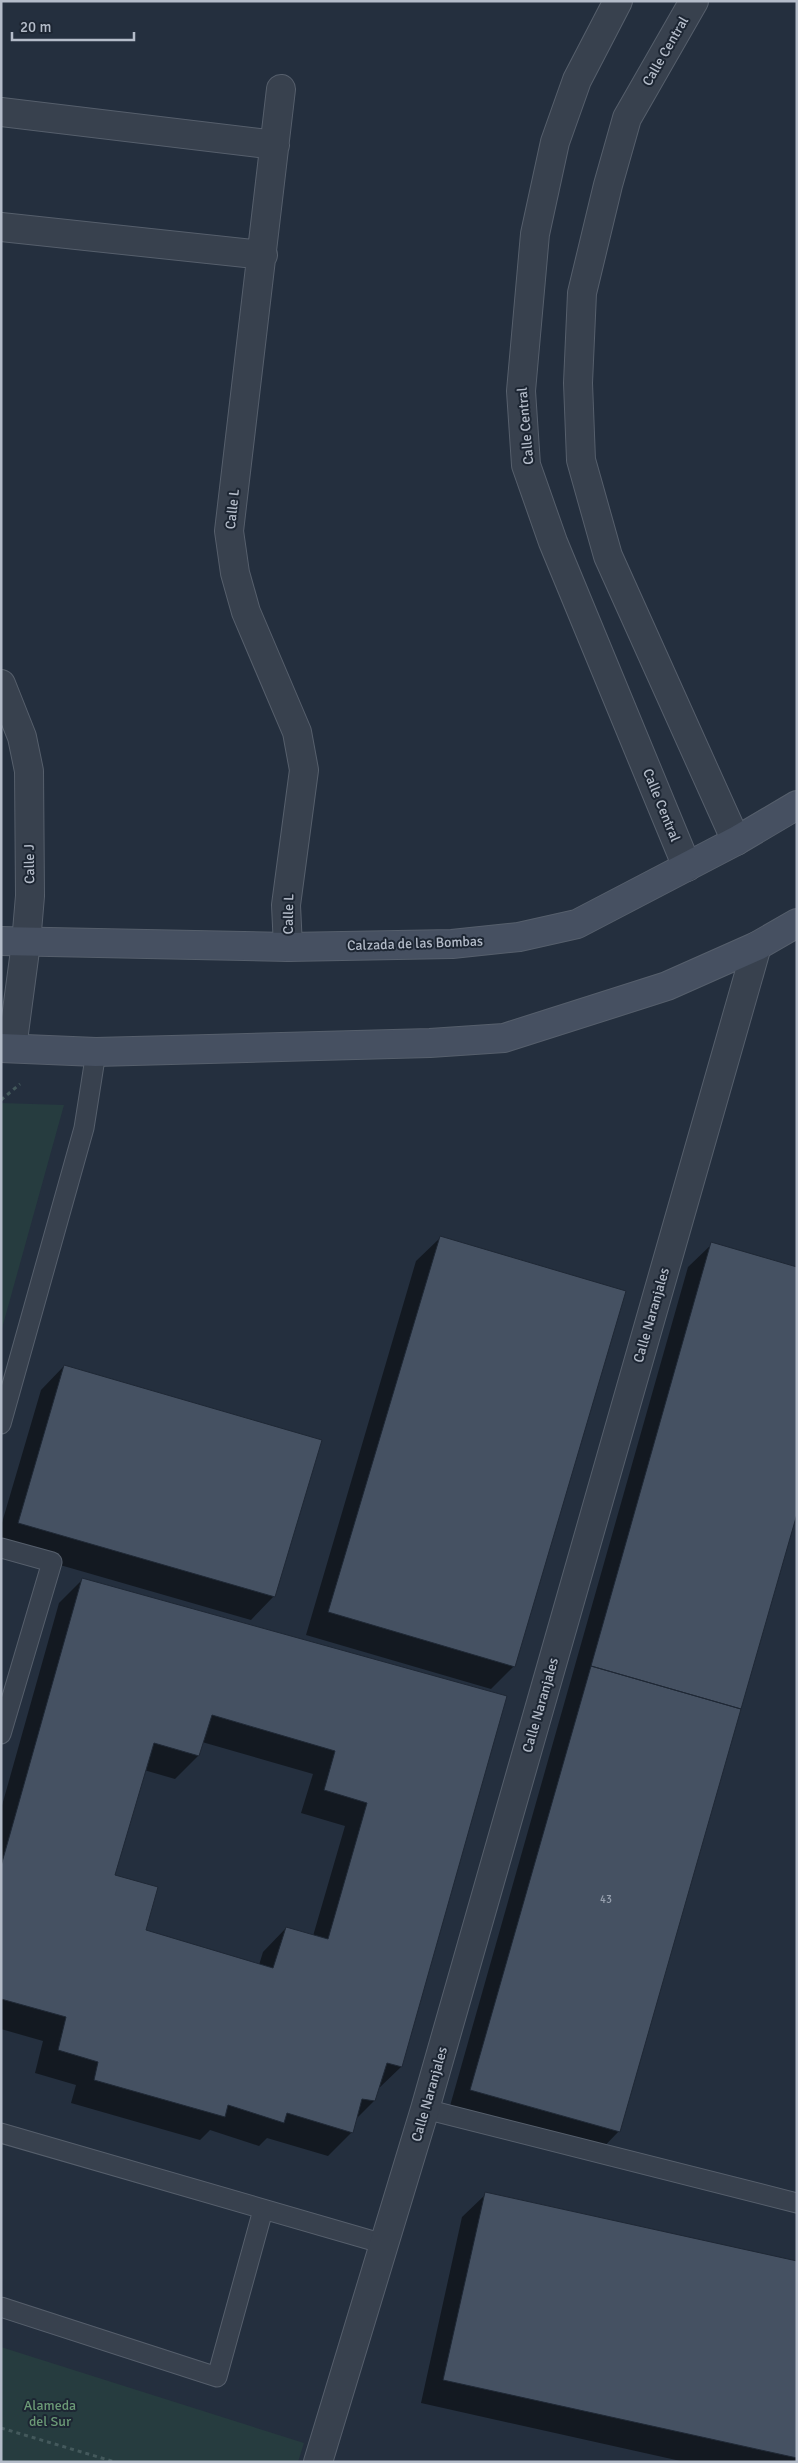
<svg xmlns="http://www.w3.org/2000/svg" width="798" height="2463" viewBox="0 0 798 2463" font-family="Signika,sans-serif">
  <rect width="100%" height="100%" fill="#242f3e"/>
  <path fill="#263c3f" d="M 1,1103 L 64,1105 L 1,1332 Z
    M 1,2347 L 304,2443 L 298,2462 L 1,2462 Z"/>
  <path fill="#0007" fill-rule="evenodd" d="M 440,1238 L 514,1666 L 491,1689 L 306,1635 L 416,1261 Z
    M 712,1244 L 619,2131 L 596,2155 L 448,2113 L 688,1267 Z
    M 64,1366 L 274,1596 L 251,1620 L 1,1548 L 1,1526 L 41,1390 Z
    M 83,1579 L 506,1697 L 401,2067 L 377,2090 L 374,2101 L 355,2120 L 352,2132 L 328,2156 L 267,2138 L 259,2146 L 210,2130 L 200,2140 L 71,2103 L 76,2085 L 35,2073 L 43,2041 L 1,2029 L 1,1809 L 59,1603 ZM 202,1742 L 313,1774 L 301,1813 L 345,1826 L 313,1936 L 286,1928 L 263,1952 L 259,1965 L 144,1931 L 114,1876 L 144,1770 L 175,1779 L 198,1756 Z
    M 486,2194 L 797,2262 L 797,2462 L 685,2462 L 421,2403 L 462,2217 Z"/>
  <path fill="#455162" stroke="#1f2835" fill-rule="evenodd" d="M 440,1236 L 626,1291 L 515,1667 L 328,1612 Z
    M 711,1242 L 797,1267 L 797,1514 L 741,1709 L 591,1666 Z
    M 64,1365 L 322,1440 L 275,1597 L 18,1523 Z
    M 82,1578 L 507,1696 L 402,2067 L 387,2063 L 375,2101 L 362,2099 L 353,2133 L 287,2113 L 284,2123 L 228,2105 L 225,2117 L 94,2080 L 98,2062 L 58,2050 L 66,2017 L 1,1999 L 1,1866 ZM 212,1715 L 335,1751 L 324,1790 L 367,1803 L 328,1939 L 286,1927 L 273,1968 L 146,1930 L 158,1887 L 115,1875 L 154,1743 L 199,1756 Z
    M 591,1666 L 741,1709 L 620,2132 L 470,2090 Z
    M 485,2192 L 797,2261 L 797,2458 L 443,2380 Z"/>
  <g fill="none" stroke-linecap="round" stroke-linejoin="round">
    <g stroke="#565f6c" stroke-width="21">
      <path id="lane" d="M 1,1424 L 84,1128 L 96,1052
        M 1,1548 L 52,1562 L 1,1734
        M 425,2109 L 797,2203
        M 1,2133 L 384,2244
        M 1,2307 L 217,2377 L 263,2210"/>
    </g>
    <g stroke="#565f6c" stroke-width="30">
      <path id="street" d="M 618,1 L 577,80 L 555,142 L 535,234 L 521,391 L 526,465 L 553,542 L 687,867
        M 694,1 L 627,118 L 608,185 L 582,293 L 578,383 L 581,460 L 608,556 L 736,841
        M 281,89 L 229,531 L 235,573 L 246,612 L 297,732 L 304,770 L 286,905 L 288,947
        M 1,112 L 275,145
        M 1,227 L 263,255
        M 1,684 L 22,737 L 29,771 L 30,896 L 26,943 L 12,1048
        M 318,2462 L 425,2109 L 757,946"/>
    </g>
    <g stroke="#565f6c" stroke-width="30">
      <path id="secondary" d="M 1,941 L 288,947 L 452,944 L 519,937 L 577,924 L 736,841 L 797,805
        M 1,1048 L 96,1052 L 430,1043 L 504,1038 L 667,986 L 757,946 L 797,923"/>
    </g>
    <path stroke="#44595c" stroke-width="3" stroke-dasharray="4 4" stroke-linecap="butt" d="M 1,1100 L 20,1084
      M 1,2428 L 115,2462"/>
    <use href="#lane" stroke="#38414e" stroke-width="19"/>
    <use href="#street" stroke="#38414e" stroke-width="28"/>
    <use href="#secondary" stroke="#465061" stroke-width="28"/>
  </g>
  <g text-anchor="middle" stroke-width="4" stroke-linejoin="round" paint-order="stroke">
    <g font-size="11" fill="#98a1af">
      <text x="606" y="1903">43</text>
    </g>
    <g font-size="14" fill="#b4bcc9" stroke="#1d2633">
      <text transform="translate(665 51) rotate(-60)" y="5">Calle Central</text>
      <text transform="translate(525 426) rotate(-95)" y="5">Calle Central</text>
      <text transform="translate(232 509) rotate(-84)" y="5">Calle L</text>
      <text transform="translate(662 805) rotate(68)" y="5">Calle Central</text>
      <text transform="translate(29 864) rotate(-91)" y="5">Calle J</text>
      <text transform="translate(288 914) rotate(-89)" y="5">Calle L</text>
      <text transform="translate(415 943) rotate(-2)" y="5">Calzada de las Bombas</text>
      <text transform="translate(651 1315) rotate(-74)" y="5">Calle Naranjales</text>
      <text transform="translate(540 1705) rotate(-74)" y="5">Calle Naranjales</text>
      <text transform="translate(429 2094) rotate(-74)" y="5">Calle Naranjales</text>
    </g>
    <g font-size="14" fill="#6b9a76" stroke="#1d2633">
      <text x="50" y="2410">Alameda<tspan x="50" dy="16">del Sur</tspan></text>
    </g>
  </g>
  <rect width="798" height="2463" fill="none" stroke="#b4bcc9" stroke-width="5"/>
  <path d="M12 32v8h122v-8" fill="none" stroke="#b4bcc9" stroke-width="2.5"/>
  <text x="20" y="32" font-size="15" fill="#b4bcc9" stroke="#1d2633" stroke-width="4" paint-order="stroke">20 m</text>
</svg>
